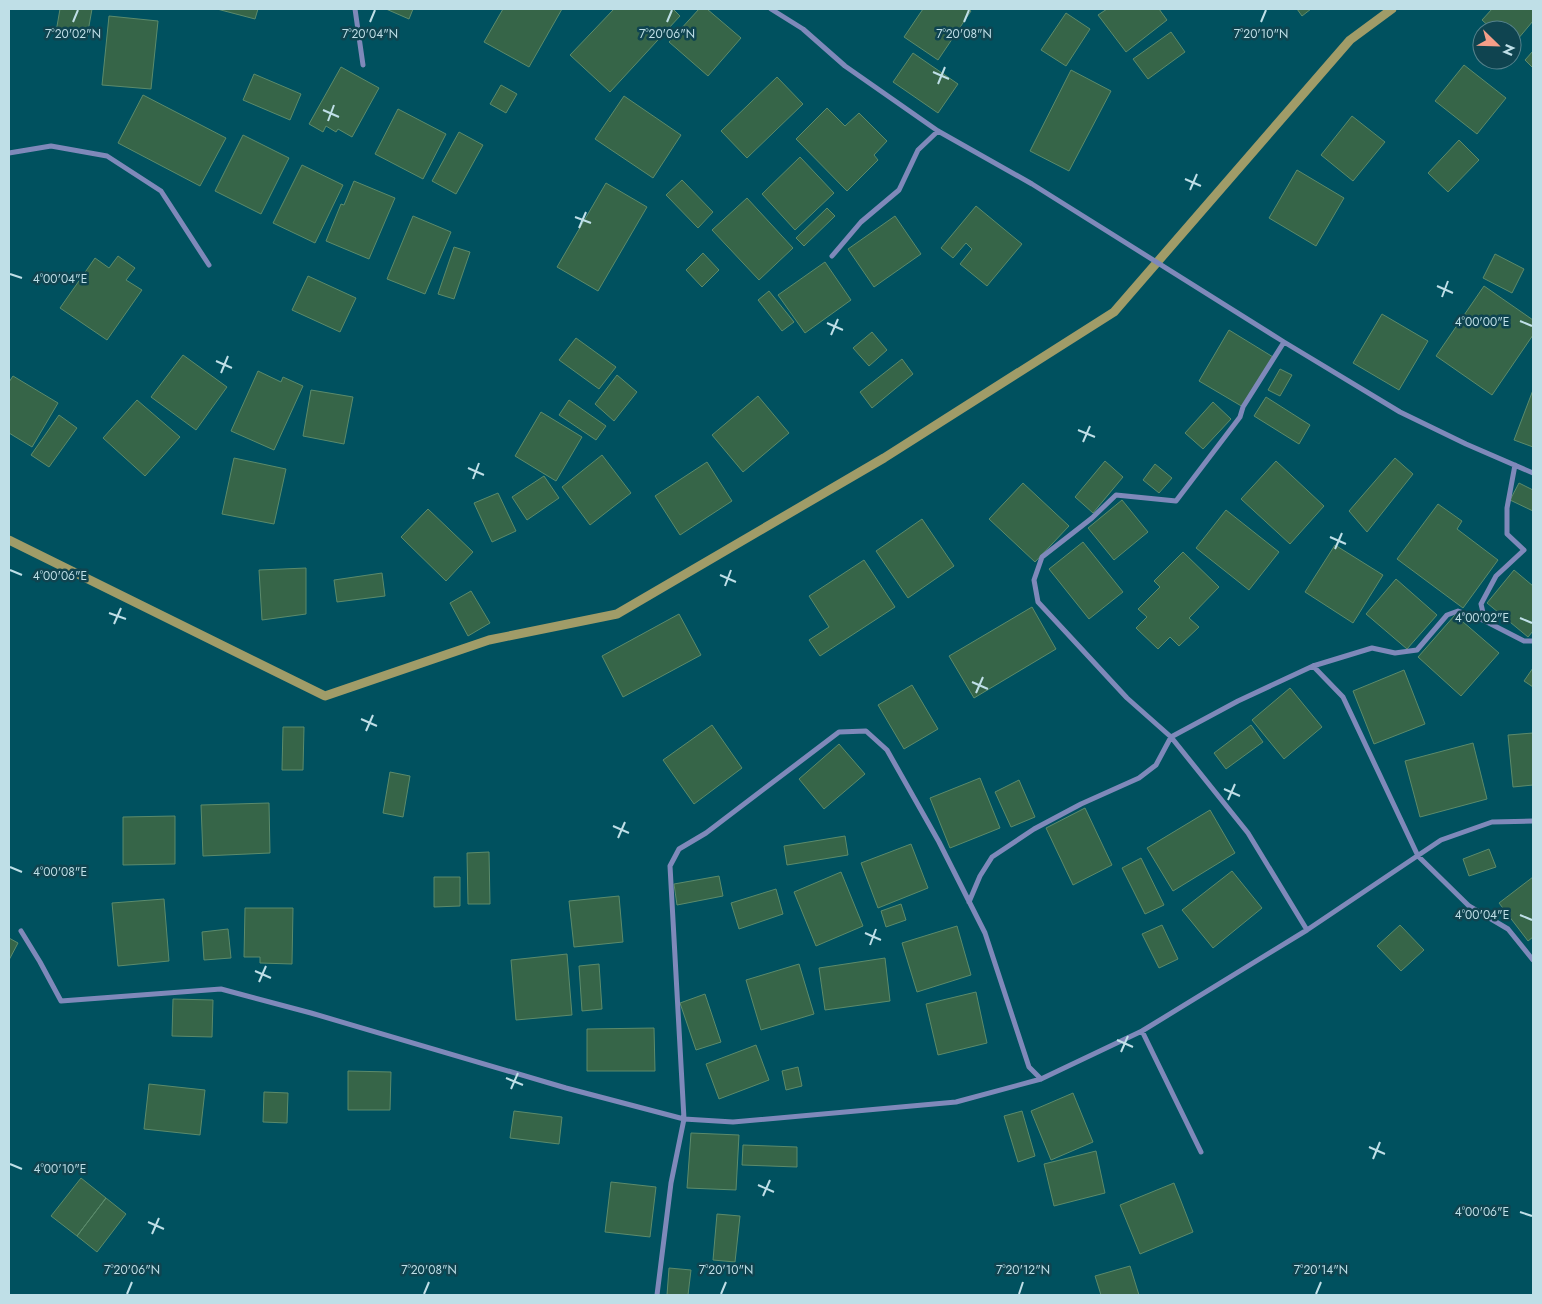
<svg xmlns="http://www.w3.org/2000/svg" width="1542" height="1304" viewBox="0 0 1542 1304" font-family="Jost,sans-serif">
  <rect width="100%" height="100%" fill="#00515f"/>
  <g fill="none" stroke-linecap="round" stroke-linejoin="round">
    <path stroke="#a09c68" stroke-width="9" d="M 9,540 L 325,696 L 489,640 L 617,614 L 884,458 L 1114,312 L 1350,40 L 1392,9"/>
  </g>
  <path fill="#366548" stroke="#5b8b6c" d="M 60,9 L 92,9 L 87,37 L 56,32 Z
    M 217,9 L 258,9 L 255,19 Z
    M 386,9 L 413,9 L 409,19 Z
    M 503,9 L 562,9 L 529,67 L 484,42 Z
    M 614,9 L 673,9 L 680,16 L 610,92 L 570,55 Z
    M 699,9 L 707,9 L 741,38 L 708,76 L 669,42 Z
    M 923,9 L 968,9 L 971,11 L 938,60 L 904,37 Z
    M 1107,9 L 1159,9 L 1167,20 L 1126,52 L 1098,15 Z
    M 1297,9 L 1311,9 L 1302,16 Z
    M 1492,9 L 1533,9 L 1533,21 L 1512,46 L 1512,30 L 1493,30 L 1482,20 Z
    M 1066,13 L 1090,29 L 1066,66 L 1041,50 Z
    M 109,16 L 158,21 L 151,89 L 102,85 Z
    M 1171,32 L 1185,52 L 1148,79 L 1133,59 Z
    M 1533,51 L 1533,68 L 1525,60 Z
    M 913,53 L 958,84 L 938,113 L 893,82 Z
    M 1464,65 L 1506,98 L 1477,134 L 1435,101 Z
    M 341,67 L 379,88 L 352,137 L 338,129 L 336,132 L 326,126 L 323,132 L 309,124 Z
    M 1071,70 L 1111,91 L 1069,171 L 1030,151 Z
    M 254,74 L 301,94 L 290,120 L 243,100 Z
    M 777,77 L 803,104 L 747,158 L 721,131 Z
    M 501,85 L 517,94 L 506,113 L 490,104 Z
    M 143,95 L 226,138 L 200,186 L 118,143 Z
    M 624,96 L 681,135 L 653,178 L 595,139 Z
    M 827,108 L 845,126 L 859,113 L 887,141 L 874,155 L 878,160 L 847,191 L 796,139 Z
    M 398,109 L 446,134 L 423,179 L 375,154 Z
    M 1352,116 L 1385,142 L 1353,181 L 1321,155 Z
    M 459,132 L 483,145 L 456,194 L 432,181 Z
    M 243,135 L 289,158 L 261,214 L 215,191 Z
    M 1459,140 L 1479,160 L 1448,192 L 1428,173 Z
    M 800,157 L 834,193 L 795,230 L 762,194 Z
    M 302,165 L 343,185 L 315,243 L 273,223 Z
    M 1297,170 L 1344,198 L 1316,246 L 1269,218 Z
    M 682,180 L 713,212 L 698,228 L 666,195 Z
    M 354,181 L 395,198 L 369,259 L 326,241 L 341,204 L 344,205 Z
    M 606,183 L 647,207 L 598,291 L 557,267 Z
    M 747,198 L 793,248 L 759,280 L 712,230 Z
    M 976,206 L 1022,244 L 987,286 L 960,264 L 972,249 L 966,243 L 953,258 L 941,248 Z
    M 827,208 L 835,216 L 804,246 L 796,238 Z
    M 413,216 L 451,232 L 425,294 L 387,279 Z
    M 895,216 L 921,254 L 874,287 L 848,249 Z
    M 454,247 L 470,252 L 454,299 L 438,294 Z
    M 703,253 L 719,270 L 702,287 L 686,270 Z
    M 1495,254 L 1524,269 L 1512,293 L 1483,278 Z
    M 118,256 L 135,268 L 126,280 L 142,290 L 107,340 L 60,308 L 95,258 L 109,268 Z
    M 825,262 L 851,300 L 805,333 L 778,295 Z
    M 308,276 L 356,298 L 340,332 L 292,310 Z
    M 1484,286 L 1533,320 L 1533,335 L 1492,395 L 1436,356 Z
    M 769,291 L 794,322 L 782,331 L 758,300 Z
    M 1382,314 L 1428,341 L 1399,390 L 1353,363 Z
    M 1229,330 L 1273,357 L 1243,407 L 1199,381 Z
    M 872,332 L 887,350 L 869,366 L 853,348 Z
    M 576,338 L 616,367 L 599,389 L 559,360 Z
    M 183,355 L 227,387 L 196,430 L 151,397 Z
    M 902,359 L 913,374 L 872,408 L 860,392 Z
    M 1280,369 L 1292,375 L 1280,396 L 1268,390 Z
    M 258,371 L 281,382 L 283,377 L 303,386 L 274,450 L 231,431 Z
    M 617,375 L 637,392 L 614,421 L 595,404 Z
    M 13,376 L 58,403 L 32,447 L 9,433 L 9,382 Z
    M 311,390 L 353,397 L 344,444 L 303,436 Z
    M 1533,390 L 1533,447 L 1514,440 Z
    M 758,396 L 789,433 L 743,472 L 712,435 Z
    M 1266,397 L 1310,425 L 1299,444 L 1254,416 Z
    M 137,400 L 180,437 L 145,476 L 103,438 Z
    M 569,400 L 606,426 L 596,440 L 559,415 Z
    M 1213,402 L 1231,419 L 1203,449 L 1185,433 Z
    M 541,412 L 582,437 L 556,481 L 515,456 Z
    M 59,415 L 77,428 L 49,467 L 31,455 Z
    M 602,455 L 631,493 L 590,525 L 562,487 Z
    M 234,458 L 286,469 L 274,524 L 222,514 Z
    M 1395,458 L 1413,474 L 1367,532 L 1349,511 Z
    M 1105,461 L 1123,477 L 1093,513 L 1075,497 Z
    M 1276,461 L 1324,506 L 1290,544 L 1241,499 Z
    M 707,462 L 732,501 L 680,535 L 655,496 Z
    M 1155,464 L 1172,478 L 1159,493 L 1143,480 Z
    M 544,476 L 559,498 L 527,520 L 512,497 Z
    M 1023,483 L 1069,526 L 1035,562 L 989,519 Z
    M 1519,483 L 1533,490 L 1533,511 L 1510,500 Z
    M 498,493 L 516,531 L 492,542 L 474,503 Z
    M 1122,500 L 1148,532 L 1114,560 L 1088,528 Z
    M 1438,504 L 1462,521 L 1457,529 L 1498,560 L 1463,608 L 1397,559 Z
    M 428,509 L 473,552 L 446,581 L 401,537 Z
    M 1226,510 L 1279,552 L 1249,590 L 1196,548 Z
    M 922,519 L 954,566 L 908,598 L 876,551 Z
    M 1083,542 L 1123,592 L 1089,619 L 1049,569 Z
    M 1335,545 L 1383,575 L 1353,623 L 1305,592 Z
    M 1183,552 L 1219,587 L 1189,618 L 1199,627 L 1179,646 L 1170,637 L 1158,649 L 1136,628 L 1147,617 L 1138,609 L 1160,587 L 1154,581 Z
    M 864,560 L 895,607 L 820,656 L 809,640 L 829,627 L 809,596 Z
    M 306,568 L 306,614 L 262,620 L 259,570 Z
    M 1514,570 L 1533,586 L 1533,631 L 1528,637 L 1487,603 Z
    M 382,573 L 385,596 L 337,602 L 334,580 Z
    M 1396,579 L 1437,615 L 1407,649 L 1366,614 Z
    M 471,591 L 490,623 L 468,636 L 450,603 Z
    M 1032,607 L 1056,649 L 974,698 L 949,656 Z
    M 679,614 L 701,655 L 623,697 L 602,656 Z
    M 1455,615 L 1499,653 L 1461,696 L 1418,657 Z
    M 1533,668 L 1533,687 L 1524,681 Z
    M 1404,670 L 1425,724 L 1374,744 L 1353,691 Z
    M 912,685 L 938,729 L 904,749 L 878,705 Z
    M 1290,688 L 1322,727 L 1284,759 L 1252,720 Z
    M 712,725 L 742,768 L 694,804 L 663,760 Z
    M 1251,725 L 1263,742 L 1226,769 L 1214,753 Z
    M 283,727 L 304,727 L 303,770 L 282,770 Z
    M 1533,733 L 1533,785 L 1513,787 L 1508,735 Z
    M 1473,743 L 1487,799 L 1420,817 L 1405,761 Z
    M 839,744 L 865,774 L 824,809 L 799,779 Z
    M 390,772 L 410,776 L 403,817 L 383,813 Z
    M 980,778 L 1000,828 L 950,848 L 930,798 Z
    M 1019,780 L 1035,817 L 1011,827 L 995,792 Z
    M 269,803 L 270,853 L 203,856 L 201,805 Z
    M 1085,808 L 1112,865 L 1073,885 L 1046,828 Z
    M 1210,810 L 1235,853 L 1173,891 L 1147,848 Z
    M 175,816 L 175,864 L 123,865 L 123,817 Z
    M 845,836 L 848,855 L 787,865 L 784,846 Z
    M 911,844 L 928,888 L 878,908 L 861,863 Z
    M 1489,849 L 1496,867 L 1469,876 L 1463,859 Z
    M 489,852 L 490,904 L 468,904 L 467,853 Z
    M 1141,858 L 1164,905 L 1145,914 L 1122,868 Z
    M 1232,871 L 1262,908 L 1213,948 L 1182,910 Z
    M 841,872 L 863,926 L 816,946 L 794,892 Z
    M 719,876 L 723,896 L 677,905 L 674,884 Z
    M 434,877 L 460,877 L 460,906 L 434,907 Z
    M 1533,877 L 1533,937 L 1528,941 L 1499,903 Z
    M 776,889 L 783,914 L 739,929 L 731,903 Z
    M 619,896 L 623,942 L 574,947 L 569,901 Z
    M 164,899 L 169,961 L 118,966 L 112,903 Z
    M 901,904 L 906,920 L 886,927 L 881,911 Z
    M 245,908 L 293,908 L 292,964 L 260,963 L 260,957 L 244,957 Z
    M 1162,925 L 1178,959 L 1159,968 L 1142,934 Z
    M 1400,925 L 1424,950 L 1401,971 L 1377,946 Z
    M 957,926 L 971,975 L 917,992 L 902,943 Z
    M 228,929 L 231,958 L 204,960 L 202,932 Z
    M 9,938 L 18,943 L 9,960 Z
    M 567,954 L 572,1015 L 516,1020 L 511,960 Z
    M 885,958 L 890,1001 L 825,1010 L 819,968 Z
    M 599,964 L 602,1009 L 582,1011 L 579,966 Z
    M 799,964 L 814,1014 L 761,1030 L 746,980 Z
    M 976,992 L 987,1043 L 938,1055 L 926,1004 Z
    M 705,994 L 721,1042 L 696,1050 L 680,1003 Z
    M 173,999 L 213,1000 L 212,1037 L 172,1036 Z
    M 654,1028 L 655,1071 L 587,1071 L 587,1029 Z
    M 756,1045 L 769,1080 L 719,1099 L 706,1064 Z
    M 798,1067 L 802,1086 L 786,1090 L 782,1071 Z
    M 348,1071 L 391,1072 L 390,1110 L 348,1110 Z
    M 149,1084 L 205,1090 L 200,1135 L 144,1129 Z
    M 264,1092 L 288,1093 L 287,1123 L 263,1122 Z
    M 1073,1093 L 1093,1142 L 1051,1160 L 1031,1111 Z
    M 514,1111 L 562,1117 L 559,1144 L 510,1138 Z
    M 1022,1111 L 1035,1156 L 1018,1162 L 1004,1116 Z
    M 691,1133 L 739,1135 L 736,1190 L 687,1188 Z
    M 743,1145 L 797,1147 L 797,1167 L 742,1165 Z
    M 1096,1151 L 1105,1193 L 1054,1206 L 1044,1164 Z
    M 81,1178 L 106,1198 L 77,1236 L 51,1216 Z
    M 611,1182 L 656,1187 L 650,1237 L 605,1232 Z
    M 1174,1183 L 1193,1232 L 1140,1254 L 1120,1205 Z
    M 106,1198 L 126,1214 L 97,1252 L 77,1236 Z
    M 717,1214 L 740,1216 L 735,1262 L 713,1260 Z
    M 1130,1266 L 1139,1295 L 1101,1295 L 1095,1276 Z
    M 669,1268 L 691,1270 L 688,1295 L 667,1295 Z"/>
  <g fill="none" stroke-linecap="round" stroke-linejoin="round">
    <path stroke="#7f89ba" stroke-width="5" d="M 355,9 L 363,65
      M 771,9 L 803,29 L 845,66 L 938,131 L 1032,184 L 1284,342 L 1400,412 L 1466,444 L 1533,473
      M 9,153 L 51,146 L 107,156 L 161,191 L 209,265
      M 832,256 L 861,222 L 899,190 L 918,150 L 938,131
      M 1284,342 L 1243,407 L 1240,417 L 1176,501 L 1116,495 L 1092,518 L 1042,557 L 1034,580 L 1038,602 L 1127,698 L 1171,737 L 1248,833 L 1307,930
      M 1485,621 L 1481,604 L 1496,576 L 1524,550 L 1507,534 L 1507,508 L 1515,465
      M 1313,666 L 1343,697 L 1418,856 L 1469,906 L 1508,929 L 1533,960
      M 969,902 L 980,876 L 992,857 L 1034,829 L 1081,804 L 1139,778 L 1156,765 L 1171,737 L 1238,701 L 1313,666 L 1372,648 L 1395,653 L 1417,650 L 1447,615 L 1458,611 L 1485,621 L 1524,641 L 1533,641
      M 21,931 L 40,962 L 61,1001 L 221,989 L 311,1013 L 566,1088 L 684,1119 L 733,1122 L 956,1102 L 1041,1079 L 1142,1031 L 1307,930 L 1441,840 L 1492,822 L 1533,821
      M 1142,1031 L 1201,1152
      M 657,1295 L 671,1183 L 684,1119 L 670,866 L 679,849 L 706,833 L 839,732 L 866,731 L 887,750 L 939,842 L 985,933 L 1029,1067 L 1041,1079"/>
  </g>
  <path fill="none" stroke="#bfdfe7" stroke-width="2" d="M 73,22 L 78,10M 370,22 L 375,10M 667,22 L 672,10M 964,22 L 969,10M 1261,22 L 1266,10M 933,72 L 949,79M 938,84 L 945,67M 323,110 L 339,117M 328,121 L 334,105M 1185,179 L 1201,186M 1190,190 L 1197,174M 575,217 L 591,223M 579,228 L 586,212M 10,274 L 22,278M 1437,286 L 1453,293M 1442,297 L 1448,281M 1520,321 L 1532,326M 827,323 L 843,330M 831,335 L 838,319M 216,361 L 232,368M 221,373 L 228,356M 1078,430 L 1095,437M 1083,442 L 1090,426M 468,468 L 484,475M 473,479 L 479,463M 1330,537 L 1346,544M 1335,549 L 1342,533M 10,570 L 22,575M 720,575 L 736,582M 725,586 L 731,570M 109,613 L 126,619M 1520,618 L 1532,623M 114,624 L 121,608M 972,682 L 988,689M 976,693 L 983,677M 361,719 L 377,726M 366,731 L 373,715M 1224,789 L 1240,796M 1228,800 L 1235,784M 613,826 L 629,833M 618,838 L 625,822M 10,867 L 22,872M 1520,915 L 1532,920M 865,933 L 881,940M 870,945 L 876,929M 255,971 L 271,978M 259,982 L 266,966M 1117,1040 L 1133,1047M 1121,1052 L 1128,1036M 506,1078 L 523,1085M 511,1089 L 518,1073M 1369,1147 L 1385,1154M 1373,1159 L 1380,1142M 10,1164 L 22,1169M 758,1185 L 774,1192M 763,1196 L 770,1180M 1520,1212 L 1532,1216M 148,1222 L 164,1229M 152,1234 L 159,1218M 127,1294 L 132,1282M 424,1294 L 429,1282M 721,1294 L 726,1282M 1019,1294 L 1023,1282M 1316,1294 L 1321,1282"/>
  <g font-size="12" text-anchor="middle" fill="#bfdfe7" stroke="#0f4450" stroke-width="5" stroke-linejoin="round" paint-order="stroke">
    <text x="73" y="38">7°20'02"N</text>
    <text x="370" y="38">7°20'04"N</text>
    <text x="667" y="38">7°20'06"N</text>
    <text x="964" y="38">7°20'08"N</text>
    <text x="1261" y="38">7°20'10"N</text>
    <text x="60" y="283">4°00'04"E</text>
    <text x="1482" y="326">4°00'00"E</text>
    <text x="60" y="580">4°00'06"E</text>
    <text x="1482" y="622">4°00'02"E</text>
    <text x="60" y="876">4°00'08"E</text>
    <text x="1482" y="919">4°00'04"E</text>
    <text x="60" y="1173">4°00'10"E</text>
    <text x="1482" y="1216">4°00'06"E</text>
    <text x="132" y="1274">7°20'06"N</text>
    <text x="429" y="1274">7°20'08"N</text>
    <text x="726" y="1274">7°20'10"N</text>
    <text x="1023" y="1274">7°20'12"N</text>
    <text x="1321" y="1274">7°20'14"N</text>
  </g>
  <rect width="1542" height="1304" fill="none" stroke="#bfdfe7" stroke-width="20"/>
  <g transform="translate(1497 45) rotate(113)"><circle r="24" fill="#0f4450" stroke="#55828c"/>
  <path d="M0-4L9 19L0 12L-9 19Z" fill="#f49e88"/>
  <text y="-8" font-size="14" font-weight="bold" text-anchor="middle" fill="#bfdfe7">N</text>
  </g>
</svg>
